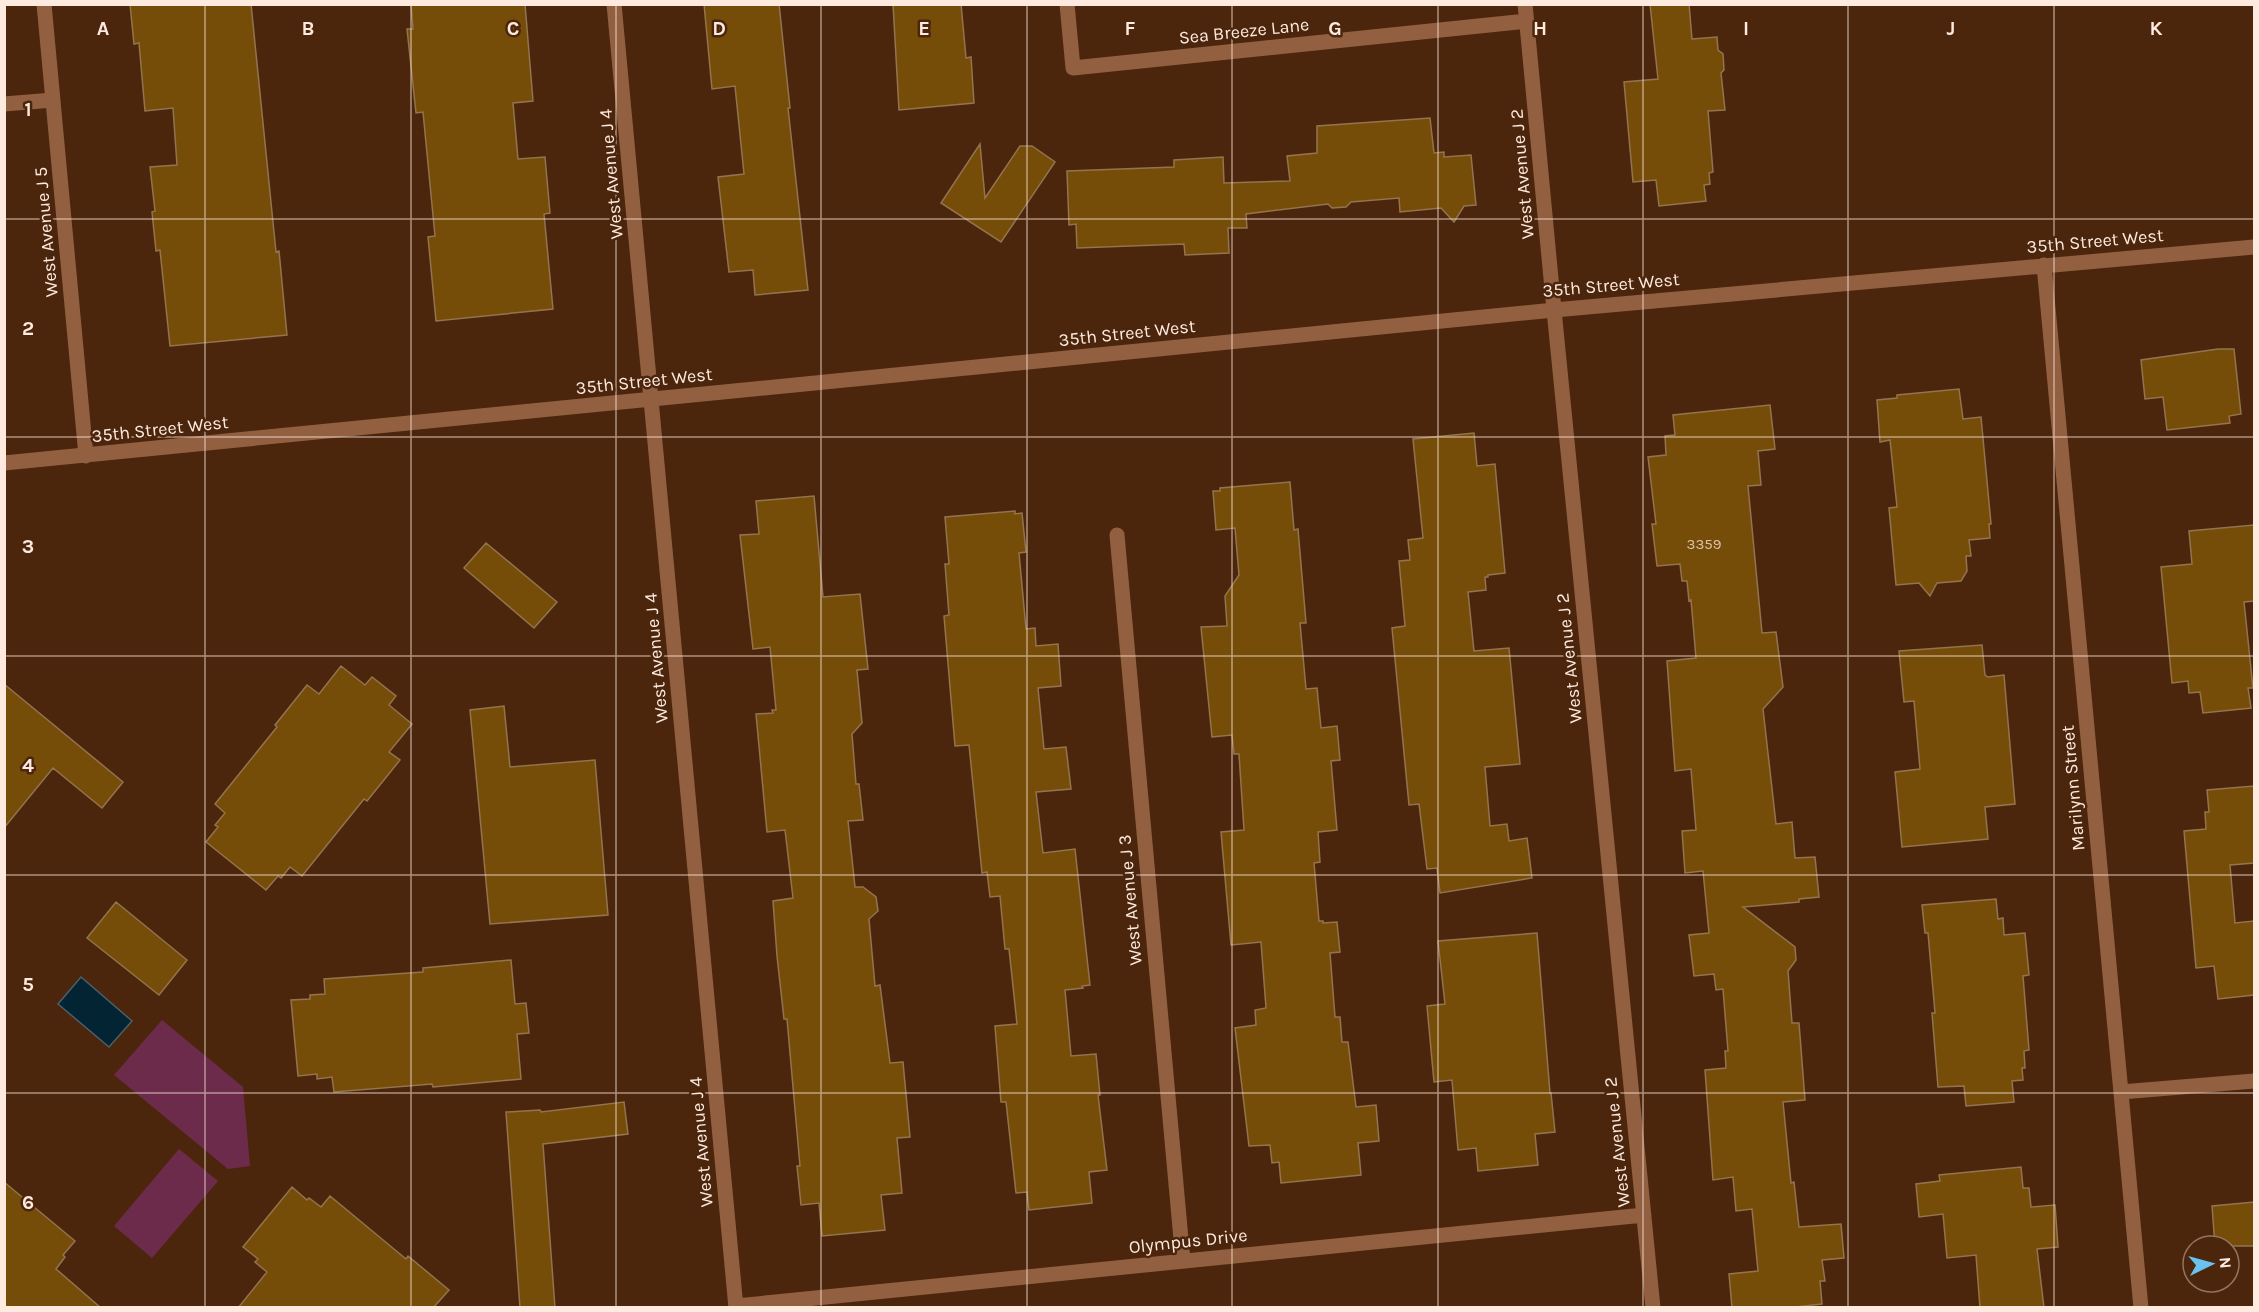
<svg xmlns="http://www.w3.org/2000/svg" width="2259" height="1312" viewBox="0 0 2259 1312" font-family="Karla,sans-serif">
  <rect width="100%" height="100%" fill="#4b260d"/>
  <path fill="#6c2b4b" d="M 162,1020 L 243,1087 L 250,1166 L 228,1169 L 114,1075 Z
    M 179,1149 L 218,1181 L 152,1258 L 114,1226 Z"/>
  <path fill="#032433" stroke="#4e5f67" stroke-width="1.5" d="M 81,977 L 132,1021 L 109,1047 L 58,1004 Z"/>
  <path fill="#754c08" stroke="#93744e" stroke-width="1.5" d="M 130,4 L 251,4 L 276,252 L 279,251 L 287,335 L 170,346 L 160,250 L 156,251 L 152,212 L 155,211 L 150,167 L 177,165 L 173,108 L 145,111 L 139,43 L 134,44 Z
    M 411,4 L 525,4 L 533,101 L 513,103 L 518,159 L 545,157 L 550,213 L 544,214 L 553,309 L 436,321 L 428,237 L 435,236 L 423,112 L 416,113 L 407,29 L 413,29 Z
    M 704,4 L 779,4 L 790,108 L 788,108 L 808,290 L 755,295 L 753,270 L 729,272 L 718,177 L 744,174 L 735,86 L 712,89 Z
    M 893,4 L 961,4 L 966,58 L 971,57 L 974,103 L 899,110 Z
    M 1650,4 L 1689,4 L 1692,39 L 1717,37 L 1718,50 L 1723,54 L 1724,70 L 1721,73 L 1725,110 L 1708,111 L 1713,172 L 1709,173 L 1710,184 L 1704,185 L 1706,201 L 1659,206 L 1656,180 L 1633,182 L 1624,82 L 1658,79 Z
    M 1430,118 L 1434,153 L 1444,152 L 1444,157 L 1471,155 L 1476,205 L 1464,206 L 1454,222 L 1441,208 L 1400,212 L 1399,198 L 1351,202 L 1346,207 L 1332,208 L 1328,204 L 1246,214 L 1247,228 L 1228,228 L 1229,253 L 1185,255 L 1184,244 L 1077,248 L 1076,224 L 1069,225 L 1067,171 L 1174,167 L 1174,160 L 1223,157 L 1224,183 L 1290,181 L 1287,156 L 1317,153 L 1317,126 Z
    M 980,144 L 985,198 L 1020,146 L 1032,146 L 1055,162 L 1001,242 L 941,203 Z
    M 2218,349 L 2234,349 L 2241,414 L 2229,416 L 2230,423 L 2167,430 L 2163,397 L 2145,399 L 2141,360 Z
    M 1959,389 L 1963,419 L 1981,417 L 1991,524 L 1989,524 L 1990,538 L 1969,540 L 1971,556 L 1966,556 L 1967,571 L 1961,581 L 1937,583 L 1930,596 L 1919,583 L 1896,585 L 1889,508 L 1897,507 L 1890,440 L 1880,442 L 1877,400 L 1897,398 L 1897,395 Z
    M 1770,405 L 1775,449 L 1758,451 L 1761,485 L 1748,486 L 1762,633 L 1776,632 L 1783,687 L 1763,709 L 1776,824 L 1792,822 L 1795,858 L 1815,857 L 1819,897 L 1799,899 L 1799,902 L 1743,907 L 1795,947 L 1796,960 L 1788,971 L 1792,1023 L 1799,1023 L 1805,1100 L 1783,1102 L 1791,1183 L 1794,1182 L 1799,1227 L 1841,1224 L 1844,1258 L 1822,1260 L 1825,1281 L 1820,1281 L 1822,1304 L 1786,1308 L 1732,1308 L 1729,1274 L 1758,1271 L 1752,1209 L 1736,1211 L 1733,1177 L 1713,1180 L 1705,1070 L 1726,1068 L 1725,1051 L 1728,1051 L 1723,989 L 1716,990 L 1714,974 L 1694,976 L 1689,935 L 1709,933 L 1703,871 L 1685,873 L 1682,831 L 1696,830 L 1691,769 L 1675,771 L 1667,661 L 1696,658 L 1691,600 L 1689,601 L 1687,581 L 1682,581 L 1680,564 L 1657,566 L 1652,524 L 1656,524 L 1648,457 L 1666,455 L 1665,436 L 1675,435 L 1673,415 Z
    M 1474,433 L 1477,466 L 1495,464 L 1505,573 L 1488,575 L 1488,577 L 1485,577 L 1486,590 L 1468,592 L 1474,651 L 1509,648 L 1520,764 L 1485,767 L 1490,826 L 1507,824 L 1509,841 L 1527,838 L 1532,878 L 1440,893 L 1437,868 L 1427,869 L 1419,804 L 1409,805 L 1392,628 L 1405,626 L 1399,561 L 1410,560 L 1408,540 L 1423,538 L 1413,439 Z
    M 1290,482 L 1294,530 L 1298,529 L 1306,623 L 1300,623 L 1306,689 L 1317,688 L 1321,728 L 1337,726 L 1340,760 L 1331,761 L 1337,830 L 1318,832 L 1320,862 L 1314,863 L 1319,921 L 1323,921 L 1323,923 L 1337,922 L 1340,952 L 1330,953 L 1335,1017 L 1340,1017 L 1342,1042 L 1348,1042 L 1356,1107 L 1376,1105 L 1379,1141 L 1358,1143 L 1361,1175 L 1281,1183 L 1279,1162 L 1272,1163 L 1270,1145 L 1249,1146 L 1235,1028 L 1256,1025 L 1255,1010 L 1266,1008 L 1261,942 L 1231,945 L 1221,832 L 1244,830 L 1239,754 L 1234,754 L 1232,735 L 1212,737 L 1201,627 L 1227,626 L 1225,596 L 1239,575 L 1235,528 L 1216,530 L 1213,491 L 1220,491 L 1220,488 Z
    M 814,496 L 823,597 L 860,594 L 868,669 L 857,670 L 862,723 L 852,734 L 856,784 L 859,784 L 863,820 L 848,821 L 855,887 L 863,887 L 876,897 L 878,911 L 869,919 L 875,986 L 880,985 L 890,1063 L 903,1062 L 910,1137 L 897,1138 L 902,1193 L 881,1195 L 885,1230 L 822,1236 L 819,1203 L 801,1205 L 797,1166 L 800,1166 L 787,1019 L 784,1019 L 777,956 L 773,901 L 793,898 L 785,830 L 767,832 L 756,714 L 773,713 L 772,710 L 776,710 L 770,647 L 753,649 L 740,535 L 759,534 L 756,501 Z
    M 1015,511 L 1015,514 L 1022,513 L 1026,552 L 1019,553 L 1026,629 L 1035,628 L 1036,646 L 1058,644 L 1061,686 L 1038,688 L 1044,749 L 1066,747 L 1071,789 L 1036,792 L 1043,853 L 1075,849 L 1090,985 L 1082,986 L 1083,988 L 1065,990 L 1071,1056 L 1096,1054 L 1100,1095 L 1098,1095 L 1107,1170 L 1089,1172 L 1092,1203 L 1029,1210 L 1027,1192 L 1016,1193 L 1006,1102 L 1001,1102 L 995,1026 L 1017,1024 L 1009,949 L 1005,949 L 1000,896 L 990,897 L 987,872 L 982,873 L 969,745 L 955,746 L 944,616 L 949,615 L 945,564 L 949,564 L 945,517 Z
    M 2254,525 L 2254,601 L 2244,602 L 2253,688 L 2248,688 L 2251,708 L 2203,713 L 2200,692 L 2189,693 L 2188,681 L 2172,683 L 2161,567 L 2192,564 L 2189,531 Z
    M 486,543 L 557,602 L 534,628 L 464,568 Z
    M 1982,645 L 1985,675 L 1988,677 L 2004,675 L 2015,804 L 1985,807 L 1988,839 L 1902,847 L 1895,772 L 1920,769 L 1914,701 L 1904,702 L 1899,651 Z
    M 341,666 L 365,685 L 372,677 L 396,696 L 389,705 L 412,724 L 389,752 L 400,760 L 367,801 L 364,799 L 302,876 L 290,867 L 281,878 L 278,876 L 266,890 L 206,842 L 218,827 L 215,825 L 225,813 L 215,804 L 277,727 L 275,725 L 307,685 L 319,694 Z
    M 4,684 L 123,782 L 102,808 L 53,768 L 4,828 Z
    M 504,706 L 510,767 L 595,760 L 608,915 L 490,924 L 470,710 Z
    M 2254,786 L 2254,863 L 2230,865 L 2235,923 L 2254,921 L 2254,995 L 2218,999 L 2214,966 L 2196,968 L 2184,831 L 2206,829 L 2205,812 L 2209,812 L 2207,790 Z
    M 1996,899 L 1998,919 L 2003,918 L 2004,935 L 2025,933 L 2029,975 L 2023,976 L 2029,1050 L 2024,1051 L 2025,1068 L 2022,1068 L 2023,1080 L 2012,1081 L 2014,1102 L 1966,1106 L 1964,1086 L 1938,1087 L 1932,1013 L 1935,1013 L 1928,933 L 1925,933 L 1922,905 Z
    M 116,902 L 187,960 L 159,995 L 87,938 Z
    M 1537,933 L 1550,1093 L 1551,1093 L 1555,1132 L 1535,1134 L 1538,1165 L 1478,1171 L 1476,1148 L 1458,1150 L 1452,1080 L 1434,1082 L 1427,1006 L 1445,1004 L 1438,941 Z
    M 511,960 L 515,1004 L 526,1003 L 529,1033 L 517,1034 L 521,1079 L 433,1087 L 432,1084 L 334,1092 L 332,1077 L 317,1079 L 317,1074 L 298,1076 L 291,1000 L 310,999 L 310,995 L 325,994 L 324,979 L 423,972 L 423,968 Z
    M 624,1102 L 628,1134 L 543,1144 L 555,1308 L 520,1308 L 506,1112 L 540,1110 L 541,1112 Z
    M 2021,1167 L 2023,1188 L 2029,1188 L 2031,1207 L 2055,1205 L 2058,1247 L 2037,1249 L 2044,1308 L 1980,1308 L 1976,1255 L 1947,1258 L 1943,1214 L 1919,1217 L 1916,1184 L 1940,1181 L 1939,1175 Z
    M 4,1182 L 75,1241 L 63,1255 L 65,1257 L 56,1269 L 101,1308 L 4,1308 Z
    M 292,1187 L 307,1200 L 309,1198 L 321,1207 L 330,1196 L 406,1259 L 408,1256 L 449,1290 L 433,1308 L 238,1308 L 267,1272 L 255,1262 L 258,1259 L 243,1247 Z
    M 2254,1202 L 2254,1246 L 2215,1246 L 2212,1206 Z"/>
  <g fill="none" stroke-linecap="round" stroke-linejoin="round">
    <path stroke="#926040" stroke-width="15" d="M 44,4 L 86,456
      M 614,4 L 736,1308
      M 1067,4 L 1073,68 L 1527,21
      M 1525,4 L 1554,310 L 1653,1308
      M 4,104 L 53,100
      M 2044,265 L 2141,1308
      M 4,463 L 1554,310 L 2254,247
      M 1117,535 L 1183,1261
      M 2121,1092 L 2254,1081
      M 736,1306 L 1644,1215"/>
  </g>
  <path fill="none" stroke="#feeadf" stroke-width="1.5" stroke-opacity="0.55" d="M 205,4 L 205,1308M 411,4 L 411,1308M 616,4 L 616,1308M 821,4 L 821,1308M 1027,4 L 1027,1308M 1232,4 L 1232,1308M 1438,4 L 1438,1308M 1643,4 L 1643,1308M 1848,4 L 1848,1308M 2054,4 L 2054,1308M 4,219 L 2254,219M 4,437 L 2254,437M 4,656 L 2254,656M 4,875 L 2254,875M 4,1093 L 2254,1093"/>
  <g text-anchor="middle" stroke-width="5" stroke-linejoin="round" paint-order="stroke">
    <g font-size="15" fill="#dcc2a9">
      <text x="1704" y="549">3359</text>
    </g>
    <g font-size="18" fill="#feeadf" stroke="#4b260d">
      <text transform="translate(1244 31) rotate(-6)" y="6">Sea Breeze Lane</text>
      <text transform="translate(611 174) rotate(-95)" y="6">West Avenue J 4</text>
      <text transform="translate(1522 174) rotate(-95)" y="6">West Avenue J 2</text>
      <text transform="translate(46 232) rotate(-95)" y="6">West Avenue J 5</text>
      <text transform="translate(2095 241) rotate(-5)" y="6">35th Street West</text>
      <text transform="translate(1611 285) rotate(-5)" y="6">35th Street West</text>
      <text transform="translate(1127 333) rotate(-6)" y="6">35th Street West</text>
      <text transform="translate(644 381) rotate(-6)" y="6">35th Street West</text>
      <text transform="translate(160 429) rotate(-6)" y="6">35th Street West</text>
      <text transform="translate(656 658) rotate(-95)" y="6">West Avenue J 4</text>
      <text transform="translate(1569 658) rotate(-96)" y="6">West Avenue J 2</text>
      <text transform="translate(2073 788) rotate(-95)" y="6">Marilynn Street</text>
      <text transform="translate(1130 900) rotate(-95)" y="6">West Avenue J 3</text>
      <text transform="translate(701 1142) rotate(-95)" y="6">West Avenue J 4</text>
      <text transform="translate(1617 1142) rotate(-96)" y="6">West Avenue J 2</text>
      <text transform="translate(1188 1241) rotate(-6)" y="6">Olympus Drive</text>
    </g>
  </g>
  <g font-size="20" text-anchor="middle" font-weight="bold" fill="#feeadf" stroke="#4b260d" stroke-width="5" stroke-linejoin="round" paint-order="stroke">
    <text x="103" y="35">A</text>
    <text x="308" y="35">B</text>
    <text x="513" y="35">C</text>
    <text x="719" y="35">D</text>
    <text x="924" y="35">E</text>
    <text x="1130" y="35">F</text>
    <text x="1335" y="35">G</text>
    <text x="1540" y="35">H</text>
    <text x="1746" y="35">I</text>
    <text x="1951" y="35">J</text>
    <text x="2156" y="35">K</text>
    <text x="28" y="116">1</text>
    <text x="28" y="335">2</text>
    <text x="28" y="553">3</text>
    <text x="28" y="772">4</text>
    <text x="28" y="991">5</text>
    <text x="28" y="1209">6</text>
  </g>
  <rect width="2259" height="1312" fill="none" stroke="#feeadf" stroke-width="12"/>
  <g transform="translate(2211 1264) rotate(85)"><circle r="28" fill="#4b260d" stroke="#937461" stroke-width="1.5"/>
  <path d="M0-4.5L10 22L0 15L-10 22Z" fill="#69c3f1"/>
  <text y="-9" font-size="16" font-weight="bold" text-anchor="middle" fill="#feeadf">N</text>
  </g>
</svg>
